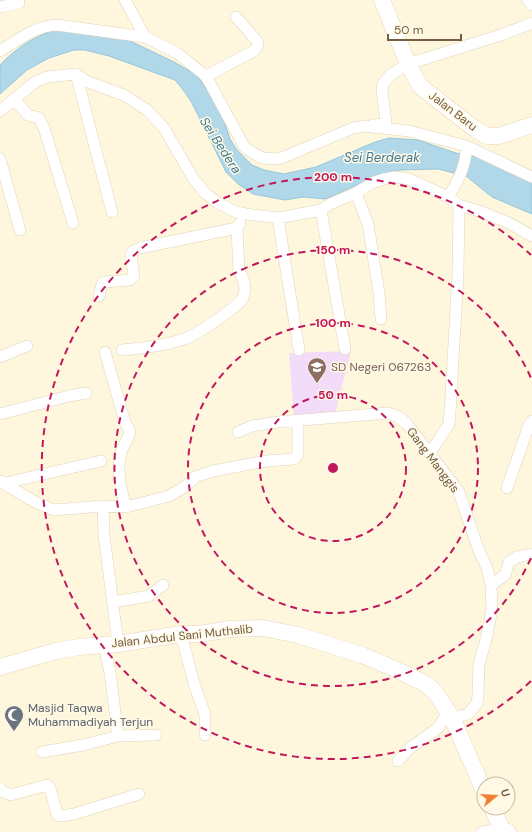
<svg xmlns="http://www.w3.org/2000/svg" width="532" height="832" viewBox="0 0 532 832" font-family="'DM Sans',sans-serif">
  <rect width="100%" height="100%" fill="#fef7de"/>
  <path fill="#f3dbfa" d="M 351,351 L 335,414 L 294,418 L 289,353 Z"/>
  <path fill="#b1d8e9" stroke="#96c6db" d="M 55,30 L 124,38 L 174,62 L 193,73 L 198,77 L 210,94 L 223,118 L 230,139 L 237,150 L 252,165 L 264,170 L 284,174 L 316,167 L 375,142 L 389,138 L 418,140 L 456,153 L 482,158 L 532,182 L 532,214 L 492,197 L 466,176 L 438,169 L 399,170 L 372,178 L 326,199 L 303,197 L 285,200 L 253,194 L 238,184 L 226,172 L 191,101 L 181,87 L 175,80 L 109,56 L 85,50 L 74,50 L 49,58 L 27,70 L 0,94 L 0,65 C 16,48 33,37 55,30 Z"/>
  <g fill="none" stroke-linecap="round" stroke-linejoin="round">
    <g stroke="#e2d3b9" stroke-width="12">
      <path id="street" d="M 125,0 L 145,37
        M 528,0 L 532,5
        M 0,7 L 19,3 L 18,0
        M 0,51 C 18,40 35,26 57,25 L 145,37 L 177,53 L 206,76 L 245,148 L 262,158 L 279,159 L 353,128 L 364,126 L 409,131 L 466,146 L 532,177
        M 76,74 L 112,212
        M 206,76 L 254,51 L 258,45 L 257,41 L 236,17
        M 14,100 L 28,115 L 39,118 L 44,128 L 73,223
        M 0,111 L 35,82 L 47,77 L 76,74 L 88,82 L 124,95 L 147,110 L 164,128 L 193,178 L 205,193 L 218,203 L 236,212 L 246,214 L 278,218 L 321,210 L 330,204 L 356,193 L 372,183 L 384,179 L 395,177 L 409,179 L 448,197 L 459,205 L 482,212 L 509,223 L 532,236
        M 373,125 L 384,124 L 386,121 L 382,91 L 383,84 L 390,75 L 408,64 L 501,35 L 532,23
        M 0,159 L 20,230
        M 356,193 L 368,224 L 379,293 L 381,319
        M 448,197 C 458,182 467,164 466,146
        M 321,210 L 345,349
        M 278,218 L 299,350
        M 99,296 L 102,284 L 104,282 L 130,280 L 134,276 L 131,255 L 133,251 L 140,248 L 237,228 L 240,223
        M 122,350 C 143,348 164,346 184,339 C 200,333 226,314 239,303 L 243,298 L 245,290 L 244,281 L 239,271 L 237,228
        M 105,352 L 125,422 L 130,432 C 128,440 123,445 121,453 C 116,469 121,491 126,507
        M 0,357 L 27,346
        M 0,414 L 69,396 L 86,393
        M 238,432 L 252,426 L 278,422 L 388,413 L 399,417 L 407,424 L 459,492 L 479,551 L 487,568 L 491,585 L 492,609 L 486,639 L 479,664 L 478,696 L 477,703 L 468,714 L 452,718
        M 430,453 L 449,424 L 450,413 L 458,273 L 459,205
        M 0,481 L 35,502 L 54,510 L 103,506 L 126,507 L 169,496 L 186,486 L 195,477 L 213,471 L 266,461 L 294,459 L 298,455 L 298,421
        M 5,483 L 101,461
        M 507,488 L 529,425 L 532,421
        M 103,506 L 104,535 L 118,644
        M 491,585 L 505,575 L 509,562 L 517,557 L 532,554
        M 113,602 L 149,596 L 163,585
        M 181,634 L 195,687 L 205,714 L 205,735
        M 118,736 L 156,735
        M 42,752 L 83,745 L 118,736 C 113,706 113,673 103,645
        M 398,761 L 410,748 L 438,728 L 448,712
        M 0,788 L 2,791 L 11,795 L 47,785 L 50,788 L 57,814 L 59,816 L 74,814 L 139,794
        M 482,832 L 502,829"/>
    </g>
    <g stroke="#e8d6b7" stroke-width="17">
      <path id="secondary" d="M 382,0 L 408,64 L 420,86 L 435,98 L 475,129 L 487,136 L 499,136 L 532,125
        M 0,667 L 56,651 L 79,647 L 118,644 L 181,634 L 199,634 L 230,629 L 263,628 L 298,635 L 362,655 L 395,669 L 426,684 L 435,692 L 452,718 L 484,791
        M 492,808 L 502,829 L 508,832"/>
    </g>
    <use href="#street" stroke="#fff" stroke-width="11"/>
    <use href="#secondary" stroke="#fff" stroke-width="16"/>
  </g>
  <g fill="none" stroke="#c2185b" stroke-width="2" stroke-dasharray="7 5">
    <circle cx="333" cy="468" r="73"/>
    <circle cx="333" cy="468" r="145"/>
    <path d="M531 558A218 218 0 1 1 531 378"/>
    <path d="M531 681A291 291 0 1 1 531 255"/>
  </g>
  <defs>
    <g id="school-pin" transform="scale(1)"><path d="M0 17L-7.5 6A9.5 9.5 0 1 1 7.5 6Z" fill="#8d6e63" stroke="#fff9e6"/><path d="M0-5L7-2L0 1L-7-2ZM-4 1L0 2.5L4 1V4Q0 6-4 4Z" fill="#fff"/></g>
    <g id="mosque-pin" transform="scale(1)"><path d="M0 17L-7.5 6A9.5 9.5 0 1 1 7.5 6Z" fill="#6b7280" stroke="#fff9e6"/><path d="M3.5-4.9A6 6 0 1 0 3.5 4.9A5 5 0 1 1 3.5-4.9Z" fill="#fff"/></g>
  </defs>
  <g fill-rule="evenodd">
    <use href="#school-pin" x="317" y="367"/>
    <use href="#mosque-pin" x="14" y="715"/>
  </g>
  <g text-anchor="middle" stroke-width="3" stroke-linejoin="round" paint-order="stroke">
    <g font-size="12" fill="#765e44" stroke="#fff9e6">
      <text transform="translate(453 111) rotate(37)" y="4">Jalan Baru</text>
      <text transform="translate(433 460) rotate(53)" y="4">Gang Manggis</text>
      <text transform="translate(182 636) rotate(-6)" y="4">Jalan Abdul Sani Muthalib</text>
    </g>
    <g font-size="12" fill="#785e54" stroke="#fff9e6" text-anchor="start">
      <text x="331" y="371">SD Negeri 067263</text>
    </g>
    <g font-size="12" fill="#5b616d" stroke="#fff9e6" text-anchor="start">
      <text x="28" y="712">Masjid Taqwa<tspan x="28" dy="14">Muhammadiyah Terjun</tspan></text>
    </g>
    <g font-size="13" font-style="italic" fill="#3f7893" stroke="#fff9e6">
      <text transform="translate(221 145) rotate(57)" y="5">Sei Bedera</text>
      <text x="382" y="162">Sei Berderak</text>
    </g>
  </g>
  <circle cx="333" cy="468" r="6" fill="#c2185b" stroke="#fff9e6" stroke-width="2"/>
  <g font-size="12" text-anchor="middle" font-weight="bold" fill="#c2185b" stroke="#fff9e6" stroke-width="3" stroke-linejoin="round" paint-order="stroke">
    <text x="333" y="181">200 m</text>
    <text x="333" y="254">150 m</text>
    <text x="333" y="327">100 m</text>
    <text x="333" y="399">50 m</text>
  </g>
  <g transform="translate(496 796) rotate(72)"><circle r="19" fill="#fff9e6" stroke="#c8bba5"/>
  <path d="M0-3L7 15L0 10L-7 15Z" fill="#f37f37"/>
  <text y="-6" font-size="11" font-weight="bold" text-anchor="middle" fill="#765e44">U</text>
  </g>
  <path d="M388 34v6h73v-6" fill="none" stroke="#765e44" stroke-width="2"/>
  <text x="394" y="34" font-size="12" fill="#765e44" stroke="#fff9e6" stroke-width="3" paint-order="stroke">50 m</text>
</svg>
